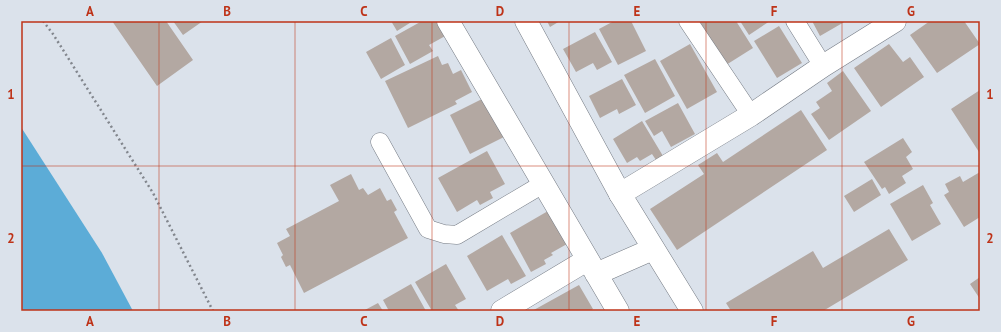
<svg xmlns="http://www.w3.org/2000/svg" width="1001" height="332" viewBox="0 0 1001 332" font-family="'PT Sans',sans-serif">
  <rect width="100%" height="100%" fill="#dbe2eb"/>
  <path fill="#5cacd7" d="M 21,127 L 102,253 L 133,311 L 21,311 Z"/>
  <path fill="#b3a8a2" d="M 112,21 L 166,21 L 193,60 L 157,86 Z
    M 173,21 L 203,21 L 183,35 Z
    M 391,21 L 413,21 L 397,31 Z
    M 422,21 L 439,21 L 447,35 L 429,45 L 433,51 L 410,64 L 395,36 Z
    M 547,21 L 560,21 L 550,27 Z
    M 614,21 L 631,21 L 646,51 L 618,65 L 599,29 Z
    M 701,21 L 736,21 L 753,48 L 726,65 L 700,22 Z
    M 740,21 L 770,21 L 749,35 Z
    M 812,21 L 846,21 L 820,36 Z
    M 930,21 L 964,21 L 980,44 L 937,73 L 910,35 Z
    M 779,26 L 802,63 L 777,78 L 754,41 Z
    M 595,32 L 612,62 L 597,70 L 593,63 L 576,72 L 563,49 Z
    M 391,38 L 405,65 L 381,79 L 366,52 Z
    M 690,44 L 717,92 L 687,109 L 660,61 Z
    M 889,44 L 903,62 L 910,57 L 924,77 L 881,107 L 854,68 Z
    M 438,56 L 442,65 L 448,63 L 453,74 L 461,70 L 472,92 L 455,101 L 457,104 L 408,128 L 385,81 Z
    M 655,59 L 675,96 L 645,113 L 624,75 Z
    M 843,71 L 871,111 L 829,140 L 811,114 L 820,108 L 816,102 L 832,91 L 827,83 Z
    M 622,79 L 636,105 L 619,114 L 617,109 L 600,118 L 589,96 Z
    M 980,90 L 980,151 L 979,152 L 951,109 Z
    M 484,98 L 504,137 L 470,154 L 450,115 Z
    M 678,103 L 695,134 L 671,147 L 662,131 L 654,136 L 645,121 Z
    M 801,110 L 827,150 L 677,250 L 650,209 L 704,174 L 698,165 L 717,153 L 723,162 Z
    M 642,121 L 663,156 L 656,160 L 652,154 L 640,161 L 637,157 L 627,163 L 613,139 Z
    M 903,138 L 912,152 L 906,157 L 913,169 L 902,176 L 906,183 L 889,194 L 885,187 L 882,189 L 864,162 Z
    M 487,151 L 505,184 L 490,192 L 493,198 L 480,205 L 477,200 L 457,212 L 438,178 Z
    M 980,172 L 980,217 L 964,227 L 944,195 L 949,192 L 945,184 L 960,176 L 963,182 Z
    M 351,174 L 359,190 L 363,188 L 368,195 L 380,188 L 387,201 L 391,199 L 397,210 L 394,212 L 408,238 L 304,293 L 290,265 L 286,267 L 281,257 L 283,255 L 277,243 L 290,236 L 286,229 L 339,201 L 330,185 Z
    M 872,179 L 881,195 L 854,212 L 844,196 Z
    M 923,185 L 933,203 L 930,205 L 941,224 L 912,241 L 890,204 Z
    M 548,211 L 567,244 L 551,253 L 553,255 L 544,260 L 546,264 L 531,272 L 510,233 Z
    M 889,229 L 908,260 L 823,311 L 731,311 L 726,303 L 813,251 L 823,268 Z
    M 502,235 L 526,276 L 511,284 L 508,279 L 487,291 L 467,256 Z
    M 446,264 L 466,299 L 455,305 L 459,311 L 432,311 L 415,282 Z
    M 980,277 L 980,299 L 970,284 Z
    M 411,284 L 426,311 L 389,311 L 383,300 Z
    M 579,285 L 593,309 L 590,311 L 532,311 Z
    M 378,303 L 383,311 L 363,311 Z"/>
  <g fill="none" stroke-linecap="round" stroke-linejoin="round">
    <g stroke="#757b84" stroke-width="19">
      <path id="lane" d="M 688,21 L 751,115
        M 795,21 L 823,66
        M 380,142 L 428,229 L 444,234 L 457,235 L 543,184"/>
    </g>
    <g stroke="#757b84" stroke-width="23">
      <path id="street" d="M 448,21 L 618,311
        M 620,194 L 751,115 L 823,66 L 895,21
        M 596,274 L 653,249
        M 502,311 L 587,260"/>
    </g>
    <g stroke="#757b84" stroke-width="23">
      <path id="secondary" d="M 526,21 L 620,194 L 692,311"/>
    </g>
    <path stroke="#82868d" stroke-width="2.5" stroke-dasharray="2 3" stroke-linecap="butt" d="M 43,21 L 53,34 L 153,193 L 213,311"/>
    <use href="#lane" stroke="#fff" stroke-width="18"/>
    <use href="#street" stroke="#fff" stroke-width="22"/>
    <use href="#secondary" stroke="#fff" stroke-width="22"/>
  </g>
  <path fill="none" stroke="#be3318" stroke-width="1" stroke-opacity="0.55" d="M 159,21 L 159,311M 295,21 L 295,311M 432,21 L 432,311M 569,21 L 569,311M 706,21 L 706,311M 842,21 L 842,311M 21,166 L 980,166"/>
  <rect width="1001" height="332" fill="none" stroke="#dbe2eb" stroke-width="44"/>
  <rect x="22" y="22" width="957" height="288" fill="none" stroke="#be3318" stroke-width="1.5"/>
  <g font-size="13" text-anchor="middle" font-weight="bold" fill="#be3318">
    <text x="90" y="16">A</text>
    <text x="227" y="16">B</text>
    <text x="364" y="16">C</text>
    <text x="500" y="16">D</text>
    <text x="637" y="16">E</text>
    <text x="774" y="16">F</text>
    <text x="911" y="16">G</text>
    <text x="11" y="99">1</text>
    <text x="990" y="99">1</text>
    <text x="11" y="243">2</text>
    <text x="990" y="243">2</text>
    <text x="90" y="326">A</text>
    <text x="227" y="326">B</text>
    <text x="364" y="326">C</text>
    <text x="500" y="326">D</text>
    <text x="637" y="326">E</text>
    <text x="774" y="326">F</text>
    <text x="911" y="326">G</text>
  </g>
</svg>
